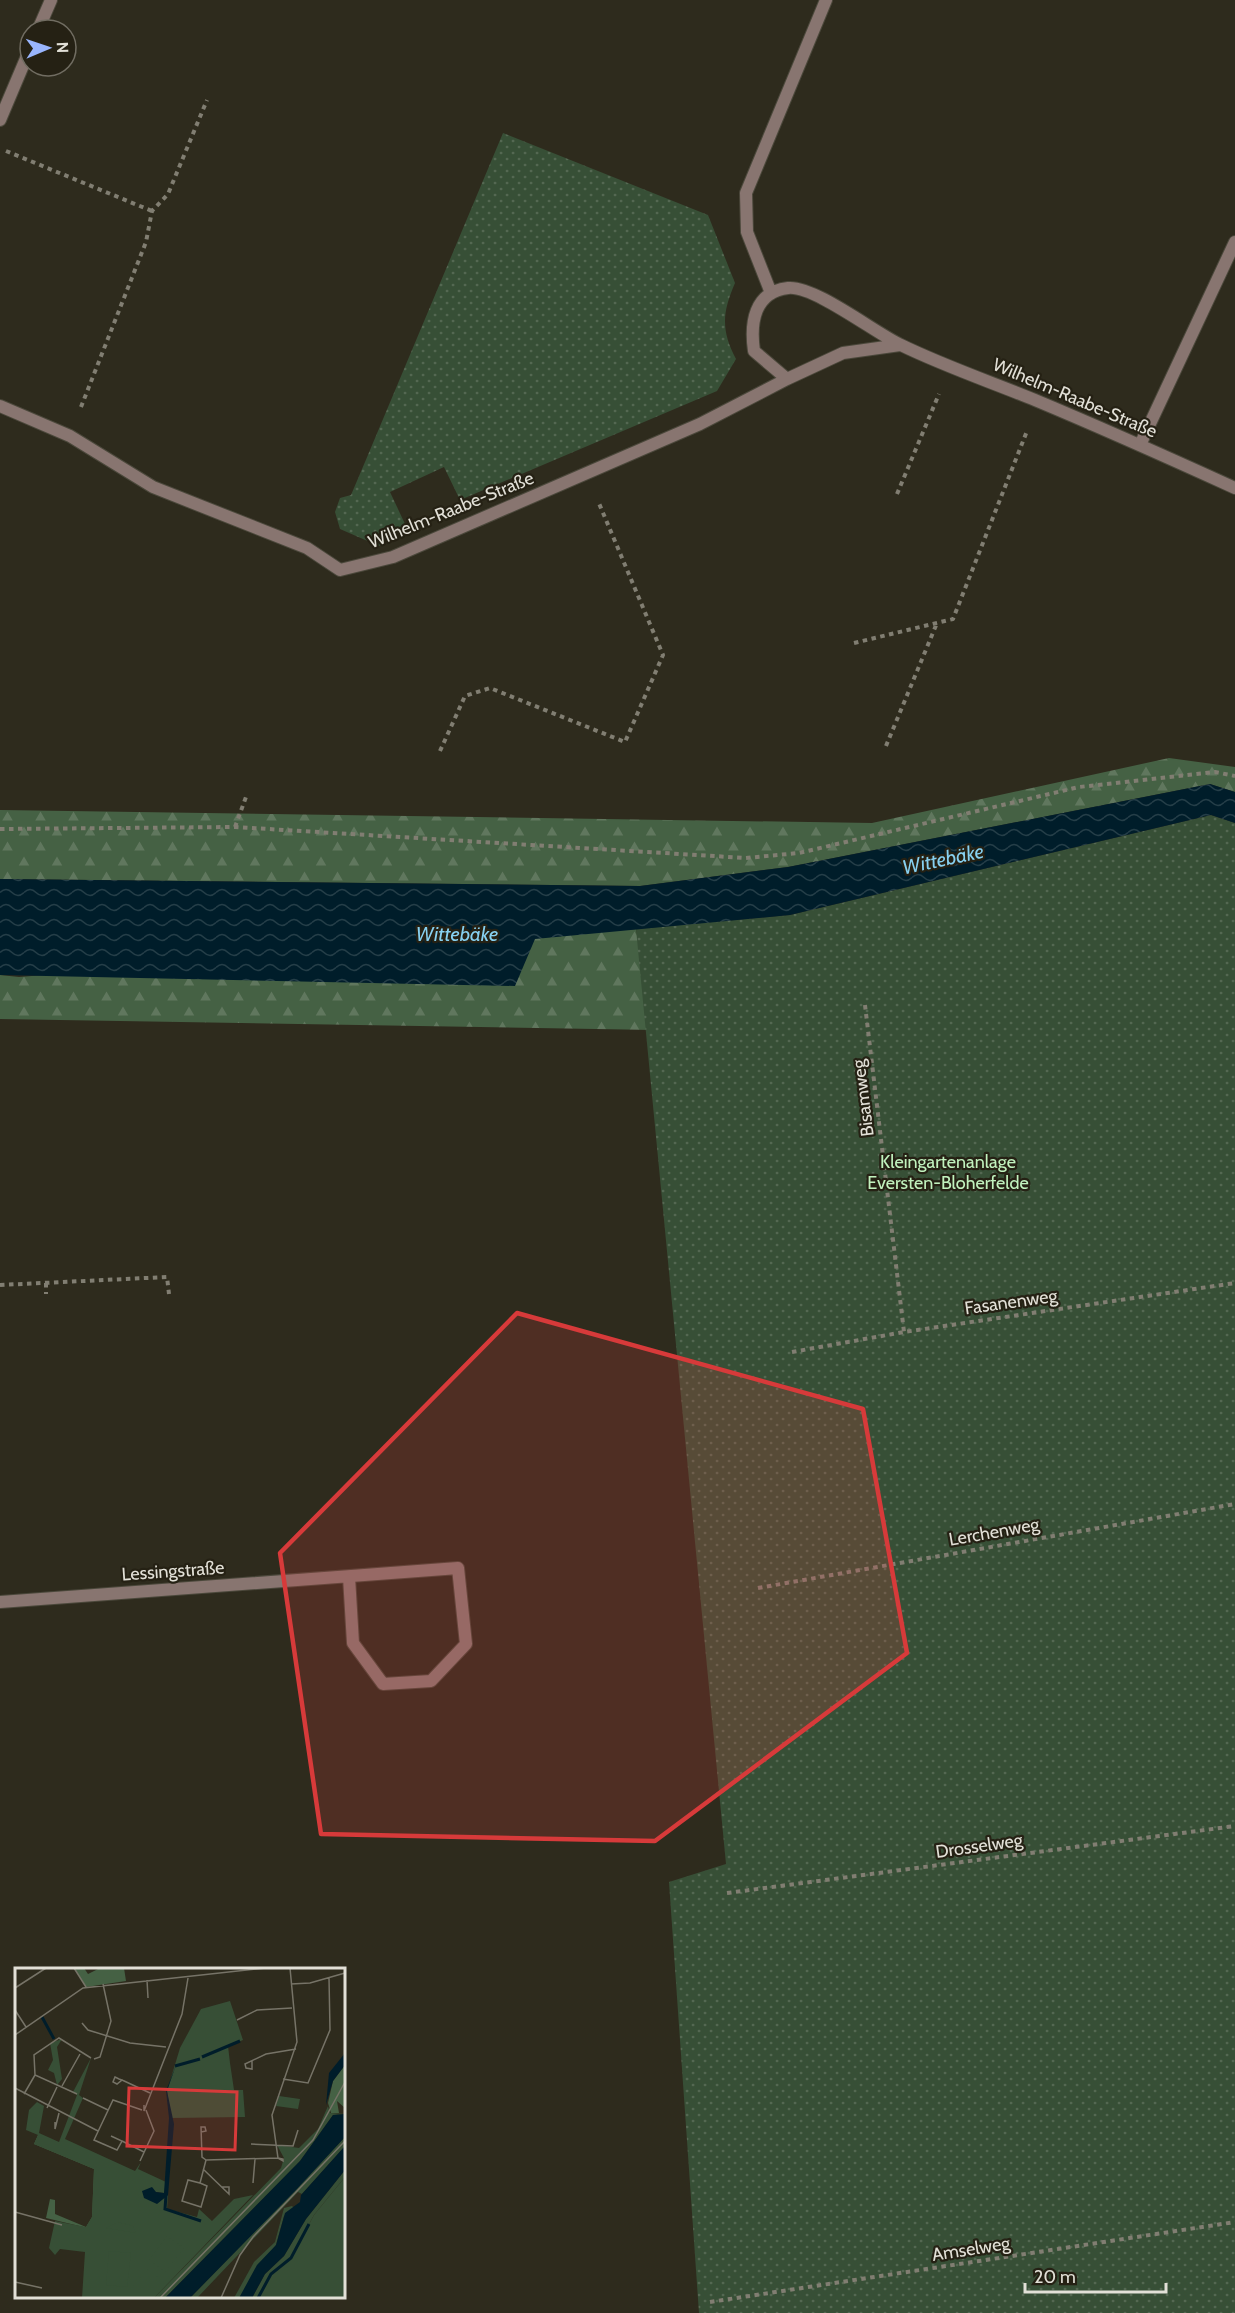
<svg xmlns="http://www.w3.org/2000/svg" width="1235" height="2313" viewBox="0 0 1235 2313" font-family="Cabin,sans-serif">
  <defs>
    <pattern id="forest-firs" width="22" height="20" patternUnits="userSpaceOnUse" patternTransform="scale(1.5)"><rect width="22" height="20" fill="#456144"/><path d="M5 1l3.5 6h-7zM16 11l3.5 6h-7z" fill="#60775e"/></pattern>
    <pattern id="park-dots" width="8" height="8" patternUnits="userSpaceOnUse" patternTransform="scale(1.5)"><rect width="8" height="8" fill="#374f36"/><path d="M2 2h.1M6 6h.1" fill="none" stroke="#546852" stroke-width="1.8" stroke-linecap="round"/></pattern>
    <pattern id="water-waves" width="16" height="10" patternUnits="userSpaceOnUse" patternTransform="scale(1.5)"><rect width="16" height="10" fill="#001d2a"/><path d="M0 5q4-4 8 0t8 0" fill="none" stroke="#253e48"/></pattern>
  </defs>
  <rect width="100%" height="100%" fill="#2e2b1d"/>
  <path fill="url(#forest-firs)" d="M 1169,758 L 1235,767 L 1235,792 L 1210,784 L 788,867 L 640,886 L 0,879 L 0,810 L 872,823 Z
    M 636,929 L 654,1030 L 0,1019 L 0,975 L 19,977 Z"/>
  <path fill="url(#park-dots)" d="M 503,133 L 708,215 L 735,283 C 722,313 721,330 736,359 L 717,391 L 460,500 L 444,467 L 390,492 L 405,524 L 398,537 L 379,546 L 340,529 L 335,512 L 340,498 L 351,495 L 365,462 Z
    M 1211,815 L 1235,823 L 1235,2313 L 699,2313 L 669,1882 L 726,1864 L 636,929 L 790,915 Z"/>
  <path fill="url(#water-waves)" d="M 1210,784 L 1235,792 L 1235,823 L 1211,815 L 790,915 L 535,939 L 515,986 L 0,975 L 0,879 L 640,886 L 788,867 Z"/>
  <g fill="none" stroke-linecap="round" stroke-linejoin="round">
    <g stroke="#4b483b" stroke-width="14">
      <path id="minor" d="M 38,30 L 51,0
        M 0,120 L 30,49
        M 771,293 L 747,232 L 746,193 L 826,0
        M 900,345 L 843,353 L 787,379 L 754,351 C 750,323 754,292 788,288 C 814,285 875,333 901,345 C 944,366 991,382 1035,400 C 1102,428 1169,458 1235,488
        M 0,406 L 70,436 L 153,487 L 307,548 L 340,570 L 393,557 L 700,424 L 787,379
        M 1140,445 L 1235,242
        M 0,1602 L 458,1568 L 466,1644 L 431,1681 L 383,1684 L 353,1643 L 349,1577"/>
    </g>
    <path stroke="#817e72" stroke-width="4" stroke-dasharray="4.5 4.5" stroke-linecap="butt" d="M 6,151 L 152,211
      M 81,407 L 146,242 L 152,211 L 168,194 L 207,100
      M 897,494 L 939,394
      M 854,643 L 953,619 L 1027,431
      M 886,746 L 937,623
      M 440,751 L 465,696 L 490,688 L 625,742 L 663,655 L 598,501
      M 235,827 L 246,797
      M 0,829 L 235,827 L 746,858 L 799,853 L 1079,787 L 1215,772 L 1235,776
      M 865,1005 L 904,1332
      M 46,1283 L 46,1294
      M 0,1285 L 167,1277 L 169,1294
      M 792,1352 L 904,1332 L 1235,1283
      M 758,1588 L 1235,1504
      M 727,1893 L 1235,1826
      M 710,2302 L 1235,2222"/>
    <use href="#minor" stroke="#887570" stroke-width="12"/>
  </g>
  <path fill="#d73a3a" fill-opacity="0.2" stroke="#d73a3a" stroke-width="4.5" stroke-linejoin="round" d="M 517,1313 L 863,1409 L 907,1653 L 655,1841 L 321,1834 L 280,1553 Z"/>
  <g text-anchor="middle" stroke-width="4.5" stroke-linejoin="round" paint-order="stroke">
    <g font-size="18" fill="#e2e0d7" stroke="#252114">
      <text transform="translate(1075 398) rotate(23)" y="6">Wilhelm-Raabe-Straße</text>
      <text transform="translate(451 510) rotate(-22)" y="6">Wilhelm-Raabe-Straße</text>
      <text transform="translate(863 1098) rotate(-97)" y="6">Bisamweg</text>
      <text transform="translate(1011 1302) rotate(-8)" y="6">Fasanenweg</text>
      <text transform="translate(994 1532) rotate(-10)" y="6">Lerchenweg</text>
      <text transform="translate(173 1571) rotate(-4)" y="6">Lessingstraße</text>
      <text transform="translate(979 1846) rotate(-8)" y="6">Drosselweg</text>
      <text transform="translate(971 2249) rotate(-9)" y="6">Amselweg</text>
    </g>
    <g font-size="18" fill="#c1f2be" stroke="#252114">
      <text x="948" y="1168">Kleingartenanlage<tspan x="948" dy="21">Eversten-Bloherfelde</tspan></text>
    </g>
    <g font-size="20" font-style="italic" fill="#87d1f1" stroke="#252114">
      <text transform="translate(943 859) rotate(-12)" y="7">Wittebäke</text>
      <text x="457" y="941">Wittebäke</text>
    </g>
  </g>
  <g transform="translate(15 1968)">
    <rect width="330" height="330" fill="#2e2b1d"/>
    <path d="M 313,138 L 315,145 L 330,146 L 318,147 L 285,193 L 150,330 L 139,330 L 266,200 L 269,190 L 262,177 L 284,180 L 303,161 ZM 330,169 L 330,178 L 287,226 L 283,224 L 182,330 L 175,330 ZM 330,202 L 330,209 L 299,247 L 276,290 L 256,306 L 243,330 L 237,330 L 250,306 L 269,288 L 291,251 ZM 277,238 L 279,240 L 269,248 L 261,277 L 224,330 L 219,330 L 239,294 L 260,274 L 269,240 Z" fill="#374f36"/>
    <path d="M 59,0 L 69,0 L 73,6 L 85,0 L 109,0 L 111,13 L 71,19 ZM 330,97 L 330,140 L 322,133 L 324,145 L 316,145 L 313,135 L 318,113 ZM 23,167 L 83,202 L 81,262 L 31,250 L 35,231 L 40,232 L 40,246 L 71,259 L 77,249 L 79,201 L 19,176 Z" fill="#456144"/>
    <path d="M 215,33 L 228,72 L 213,78 L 215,95 L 219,122 L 228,122 L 230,149 L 156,150 L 152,123 L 165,80 L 186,41 ZM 47,71 L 42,79 L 47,111 L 42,117 L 39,105 L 33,102 L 38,92 L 35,75 ZM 76,90 L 64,127 L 68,130 L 50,171 L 120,203 L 126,194 L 123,201 L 151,214 L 149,225 L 141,224 L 136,231 L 144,234 L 153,227 L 152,241 L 182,249 L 184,241 L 197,253 L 219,231 L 238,227 L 139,330 L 67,330 L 70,284 L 45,281 L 40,287 L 34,280 L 40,253 L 71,259 L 77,249 L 79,201 L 19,176 L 23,167 L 11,162 L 14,142 L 22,134 L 29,138 L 24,165 L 44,174 L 62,127 L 58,124 ZM 264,128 L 285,131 L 283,141 L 261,138 ZM 330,209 L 330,330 L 243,330 L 256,306 L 276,290 L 299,247 Z" fill="#374f36"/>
    <path d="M 103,254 L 118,258 L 121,265 L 91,260 ZM 152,268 L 169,280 L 150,304 L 134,292 ZM 94,283 L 116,285 L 112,319 L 91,317 ZM 133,301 L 149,315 L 135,330 L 116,330 L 111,326 Z" fill="#374f36"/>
    <path d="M 330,85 L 330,97 L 318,113 L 311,137 L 314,105 ZM 161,97 L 152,123 L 159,156 L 153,227 L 142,236 L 129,230 L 127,223 L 137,219 L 141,224 L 149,225 L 154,150 L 151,123 ZM 330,146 L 330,169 L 281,222 L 175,330 L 150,330 L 285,193 L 318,147 ZM 330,178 L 330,202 L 291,251 L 269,288 L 250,306 L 237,330 L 224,330 L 242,297 L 261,277 L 270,245 L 285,234 L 286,227 Z" fill="#001d2a"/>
    <path fill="none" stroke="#001d2a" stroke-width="3" d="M 27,49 L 39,71M 187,89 L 225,73M 160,98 L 185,91M 151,227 L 150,241 L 186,253M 243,330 L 256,306 L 276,290 L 294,256"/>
    <path fill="none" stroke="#767367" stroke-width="1.5" d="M 59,0 L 71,19M 132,12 L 133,30M 276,16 L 295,15 L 330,5M 0,20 L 31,0M 0,42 L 11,59M 222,52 L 242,42 L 277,40M 67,55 L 73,62 L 115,75 L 151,79M 0,67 L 68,20 L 251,0M 79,91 L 85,89 L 96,53 L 88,16M 237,93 L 237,101 L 231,100 L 230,96 L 251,86 L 281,81M 100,109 L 104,111 L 107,112 L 102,116 L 98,114 ZM 268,111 L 293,115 L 315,62 L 314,10M 107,112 L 135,125M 47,118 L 65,86M 0,120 L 83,163M 9,126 L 20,107M 62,126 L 20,107 L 19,87 L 44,70 L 76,90M 68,130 L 93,142M 129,137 L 129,143 L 167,46 L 173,10M 32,140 L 42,119M 40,154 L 40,161 L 44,145M 186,164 L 191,163 L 190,159 L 186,159 L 187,189 L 191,192M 96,168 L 107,173 L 102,182 L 79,172 L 98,132 L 127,142M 107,173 L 129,184M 236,176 L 278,178 L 283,162M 191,192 L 263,190 L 268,193 L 268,191 L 263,190 L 257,147 L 282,74 L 275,0M 125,193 L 139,163 L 131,142M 188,201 L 214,226 L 214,219 L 207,219M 185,215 L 192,218 L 186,239 L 167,233 L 173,212 L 185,215 L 191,192M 238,215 L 240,191M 0,244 L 47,257M 0,314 L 27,320M 145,330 L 298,172 L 330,114M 206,330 L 225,287 L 238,269 L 330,173"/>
    <path fill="#d73a3a" fill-opacity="0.15" stroke="#d73a3a" stroke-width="3" d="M 114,120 L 222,124 L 220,182 L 112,178 Z"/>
    <rect width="330" height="330" fill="none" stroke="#e2e0d7" stroke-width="3"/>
  </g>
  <g transform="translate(48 48) rotate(88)"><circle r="28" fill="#252114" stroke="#716d62" stroke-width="1.5"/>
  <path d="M0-4.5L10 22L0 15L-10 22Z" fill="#99b5fd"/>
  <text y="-9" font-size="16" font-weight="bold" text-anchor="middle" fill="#e2e0d7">N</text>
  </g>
  <path d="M1025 2283v9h141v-9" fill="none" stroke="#e2e0d7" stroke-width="3"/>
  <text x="1034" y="2283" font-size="18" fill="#e2e0d7" stroke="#252114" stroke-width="4.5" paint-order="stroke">20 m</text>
</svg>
